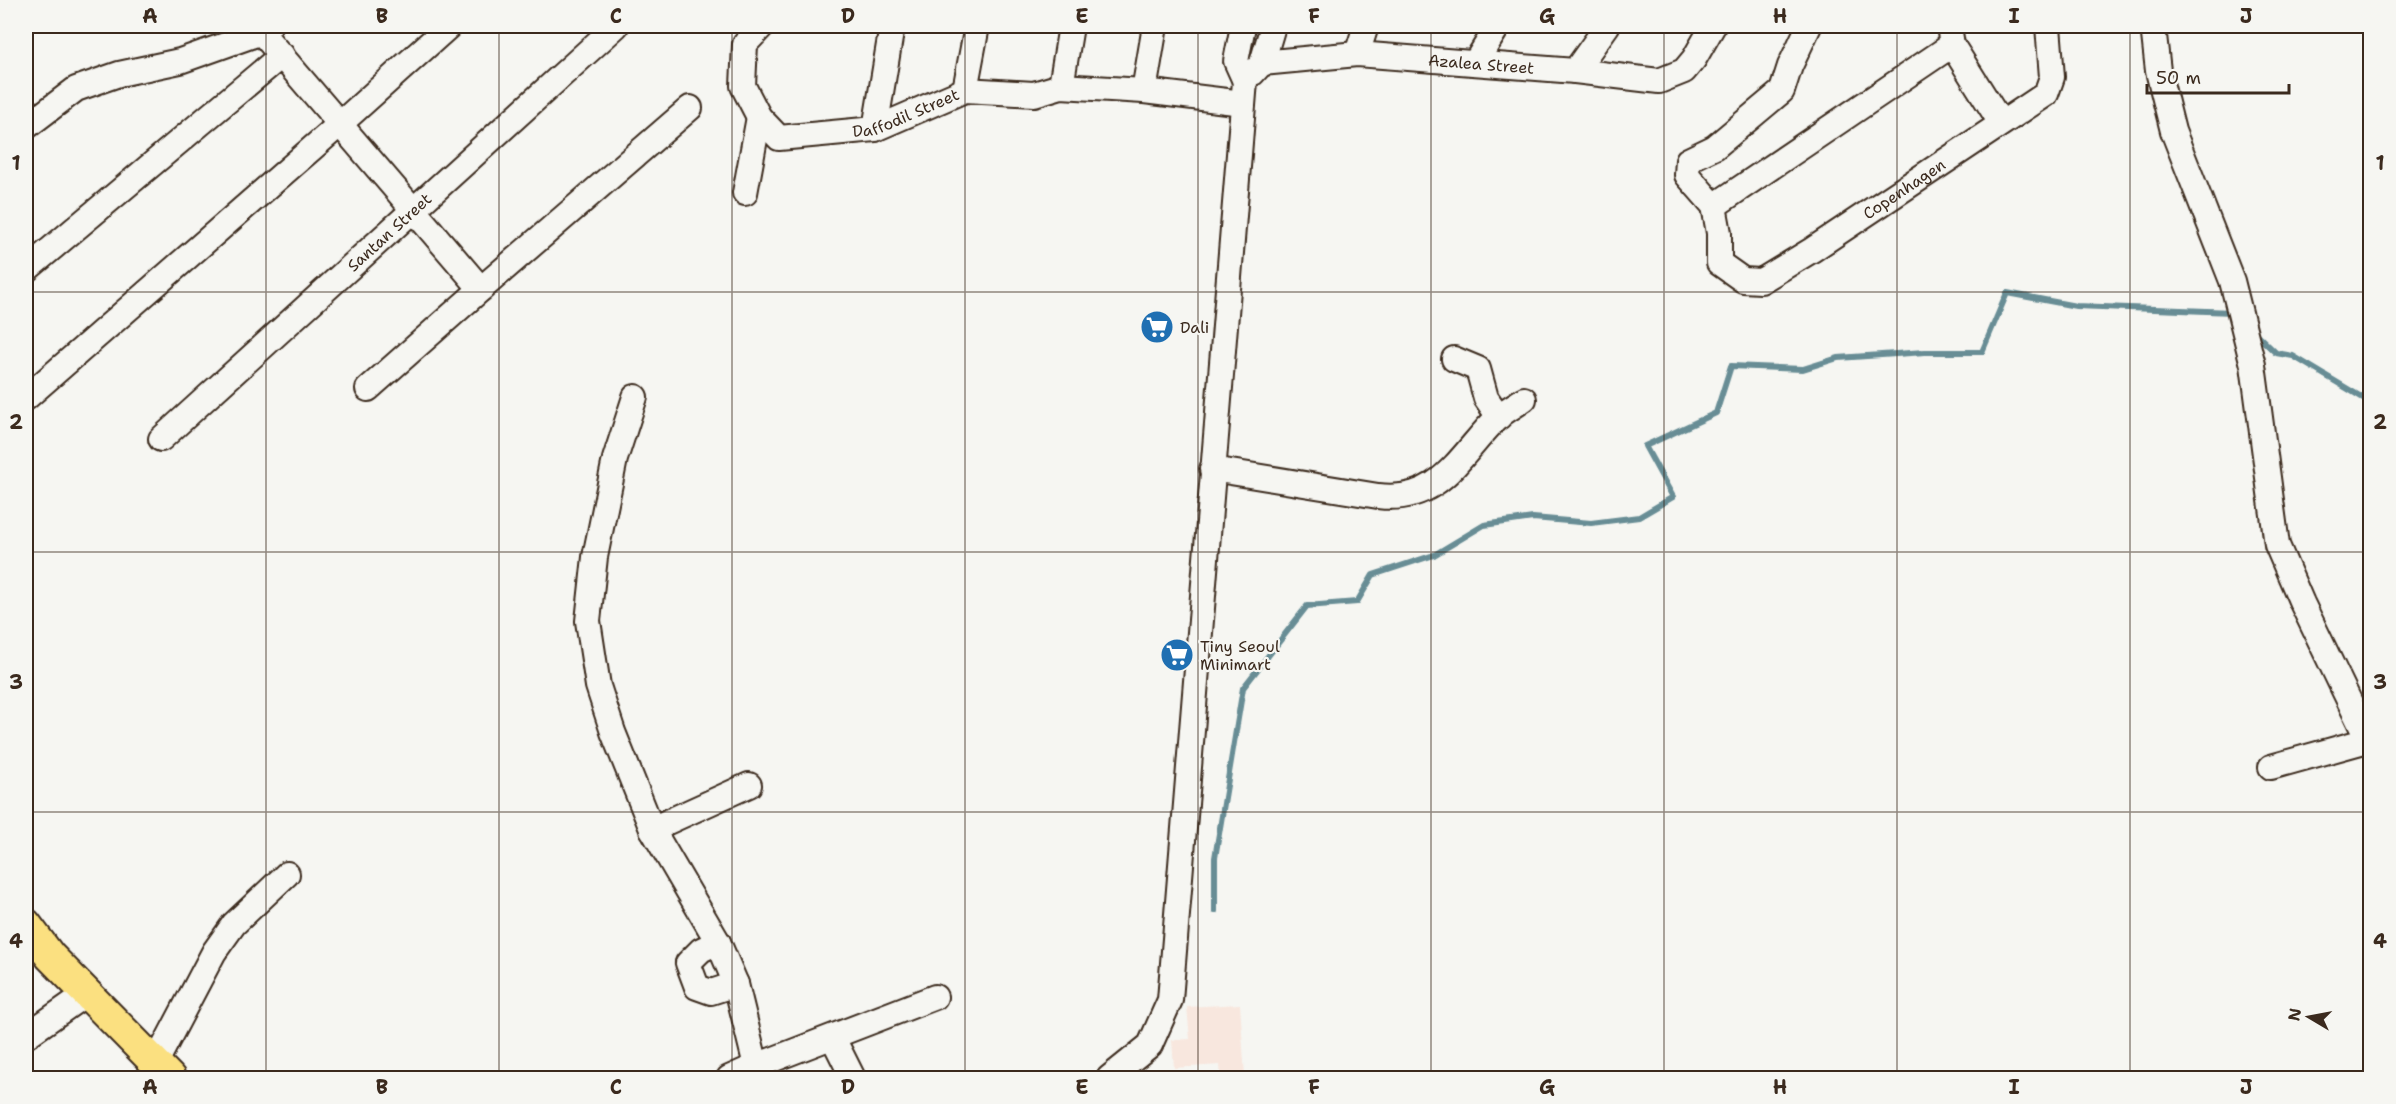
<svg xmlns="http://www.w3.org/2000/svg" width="2396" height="1104" viewBox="0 0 2396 1104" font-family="'Shantell Sans',sans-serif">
  <rect width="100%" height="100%" fill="#f6f6f2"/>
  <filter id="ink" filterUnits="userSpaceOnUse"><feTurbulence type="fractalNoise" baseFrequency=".0167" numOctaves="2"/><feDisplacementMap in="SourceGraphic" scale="12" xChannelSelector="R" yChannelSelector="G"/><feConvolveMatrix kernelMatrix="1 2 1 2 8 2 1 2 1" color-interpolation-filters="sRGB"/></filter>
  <g filter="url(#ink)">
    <path fill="#f8e7de" d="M 1240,1004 L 1245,1076 L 1221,1078 L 1220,1065 L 1174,1068 L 1172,1040 L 1190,1039 L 1187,1007 Z"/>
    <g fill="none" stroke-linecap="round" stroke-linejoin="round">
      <path stroke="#678d95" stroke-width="6" d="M 2253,331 L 2276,353 L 2293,356 L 2368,401 L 2370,397
        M 1215,911 L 1215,858 L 1243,688 L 1307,606 L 1357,602 L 1373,575 L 1434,555 L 1484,525 L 1533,518 L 1591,523 L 1639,517 L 1673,497 L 1645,446 L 1716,413 L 1731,366 L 1803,369 L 1838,358 L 1925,352 L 1982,352 L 2007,293 L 2076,306 L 2233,312"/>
      <g stroke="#3b2a1e" stroke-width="28">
        <g id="minor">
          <path d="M 256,26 L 481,289"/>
          <path id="s1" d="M 762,26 L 745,44 L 743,86 L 759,117 L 779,138 L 875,129 L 965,90 L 1034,94 L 1061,86 L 1144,91 L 1243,103"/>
          <path d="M 1243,26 L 1236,61 L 1245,81"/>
          <path id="s2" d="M 1809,26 L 1790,66 L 1782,91 L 1715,147 L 1688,160 L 1687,175 L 1714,206 L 1719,233 L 1719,263 L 1743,280 L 1761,281 L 1812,250 L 2046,94 L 2052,77 L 2048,26"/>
          <path d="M 1949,26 L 1952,45 L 2001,123"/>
          <path d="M 2153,26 L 2158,71 L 2173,131 L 2232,281 L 2253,365 L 2277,545 L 2302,603 L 2368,740"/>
          <path d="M 1357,54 L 1366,26"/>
          <path id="s3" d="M 1262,63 L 1357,54 L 1575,71 L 1659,81 L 1684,71 L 1694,59 L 1713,26"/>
          <path d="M 1475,63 L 1498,26"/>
          <path d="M 1575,71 L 1607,26"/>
          <path d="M 1253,73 L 1262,63 L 1273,26"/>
          <path d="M 1061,86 L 1071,26"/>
          <path d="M 965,90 L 977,26"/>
          <path d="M 1144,91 L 1155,26"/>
          <path d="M 26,127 L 76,89 L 119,74 L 180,61 L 262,32 L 269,26"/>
          <path d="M 875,129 L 892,26"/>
          <path d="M 745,193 L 759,117"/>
          <path d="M 1714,206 L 1952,45"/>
          <path d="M 26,270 L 282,55"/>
          <path d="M 1454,359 L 1478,369 L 1486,398 L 1499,417"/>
          <path d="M 368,389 L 481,289 L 690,108"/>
          <path d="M 635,397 L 615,459 L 595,557 L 588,621 L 598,686 L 613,732 L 652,829 L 718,942 L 736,984 L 756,1066 L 729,1078"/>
          <path d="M 26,398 L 340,124 L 449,26"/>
          <path id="s4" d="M 161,439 L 616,26"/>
          <path d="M 1212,469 L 1378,496 C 1440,504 1460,454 1498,417 C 1506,410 1516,405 1524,399"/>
          <path d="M 2271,767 L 2368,740 L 2370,741"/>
          <path d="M 652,829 L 749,785"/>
          <path d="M 718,942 L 701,950 L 688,963 L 697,987 L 711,992 L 736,984"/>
          <path d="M 26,1036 L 87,993"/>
          <path d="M 833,1038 L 853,1078"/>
          <path d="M 155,1064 L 214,952 L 234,924 L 287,874"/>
          <path d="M 756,1066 L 935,997"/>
          <path d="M 1109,1078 L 1150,1045 L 1170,1000 L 1245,81"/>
        </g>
      </g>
      <g stroke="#3b2a1e" stroke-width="34">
        <path id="major" d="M 26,924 L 50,956 L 170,1078"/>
      </g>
      <use href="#minor" stroke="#f6f6f2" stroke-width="24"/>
      <use href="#major" stroke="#fbe080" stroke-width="30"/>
    </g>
  </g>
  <path fill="none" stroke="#3b2a1e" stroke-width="1.5" stroke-opacity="0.55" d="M 266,26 L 266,1078M 499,26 L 499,1078M 732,26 L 732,1078M 965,26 L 965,1078M 1198,26 L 1198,1078M 1431,26 L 1431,1078M 1664,26 L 1664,1078M 1897,26 L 1897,1078M 2130,26 L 2130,1078M 26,292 L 2370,292M 26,552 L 2370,552M 26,812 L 2370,812"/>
  <defs>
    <g id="supermarket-disc" transform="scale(1.725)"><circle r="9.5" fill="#1f6fb2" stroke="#f6f6f2"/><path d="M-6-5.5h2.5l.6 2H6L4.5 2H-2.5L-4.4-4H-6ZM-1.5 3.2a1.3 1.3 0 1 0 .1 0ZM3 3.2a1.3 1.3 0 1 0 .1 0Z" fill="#fff"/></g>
  </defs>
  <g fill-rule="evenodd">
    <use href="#supermarket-disc" x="1157" y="327"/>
    <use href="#supermarket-disc" x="1177" y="655"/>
  </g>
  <g text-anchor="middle" stroke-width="4.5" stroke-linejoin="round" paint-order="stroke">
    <g font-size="16" fill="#3b2a1e" stroke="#f6f6f2">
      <text dy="6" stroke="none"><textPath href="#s3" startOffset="220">Azalea Street</textPath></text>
      <text dy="6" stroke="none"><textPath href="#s1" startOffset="261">Daffodil Street</textPath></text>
      <text dy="6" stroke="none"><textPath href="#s2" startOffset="519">Copenhagen</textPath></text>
      <text dy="6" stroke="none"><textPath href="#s4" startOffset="308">Santan Street</textPath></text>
    </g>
    <g font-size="16" fill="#3b2a1e" stroke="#f6f6f2" text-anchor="start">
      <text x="1180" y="333">Dali</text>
      <text x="1200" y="652">Tiny Seoul<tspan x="1200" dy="18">Minimart</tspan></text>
    </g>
  </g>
  <rect width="2396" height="1104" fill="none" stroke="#f6f6f2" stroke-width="66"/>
  <g transform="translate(2309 1017) rotate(280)" stroke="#f6f6f2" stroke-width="4.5" paint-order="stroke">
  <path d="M0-4.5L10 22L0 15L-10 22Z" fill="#3b2a1e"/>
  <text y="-9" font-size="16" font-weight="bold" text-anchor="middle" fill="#3b2a1e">N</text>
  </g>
  <path d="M2147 84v9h142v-9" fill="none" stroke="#3b2a1e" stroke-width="3"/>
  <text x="2156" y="84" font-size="18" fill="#3b2a1e" stroke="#f6f6f2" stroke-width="4.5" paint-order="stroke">50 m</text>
  <rect x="33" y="33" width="2330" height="1038" fill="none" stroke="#3b2a1e" stroke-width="2"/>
  <g font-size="20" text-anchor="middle" font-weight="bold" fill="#3b2a1e">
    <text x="150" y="23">A</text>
    <text x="382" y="23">B</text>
    <text x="616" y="23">C</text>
    <text x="848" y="23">D</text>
    <text x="1082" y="23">E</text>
    <text x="1314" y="23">F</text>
    <text x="1547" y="23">G</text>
    <text x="1780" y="23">H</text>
    <text x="2014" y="23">I</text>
    <text x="2246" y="23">J</text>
    <text x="16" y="170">1</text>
    <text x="2380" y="170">1</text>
    <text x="16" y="429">2</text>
    <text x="2380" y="429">2</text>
    <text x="16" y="689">3</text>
    <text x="2380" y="689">3</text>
    <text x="16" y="948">4</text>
    <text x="2380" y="948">4</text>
    <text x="150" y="1094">A</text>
    <text x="382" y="1094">B</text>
    <text x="616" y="1094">C</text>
    <text x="848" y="1094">D</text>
    <text x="1082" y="1094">E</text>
    <text x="1314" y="1094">F</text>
    <text x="1547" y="1094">G</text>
    <text x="1780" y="1094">H</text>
    <text x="2014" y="1094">I</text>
    <text x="2246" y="1094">J</text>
  </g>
</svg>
